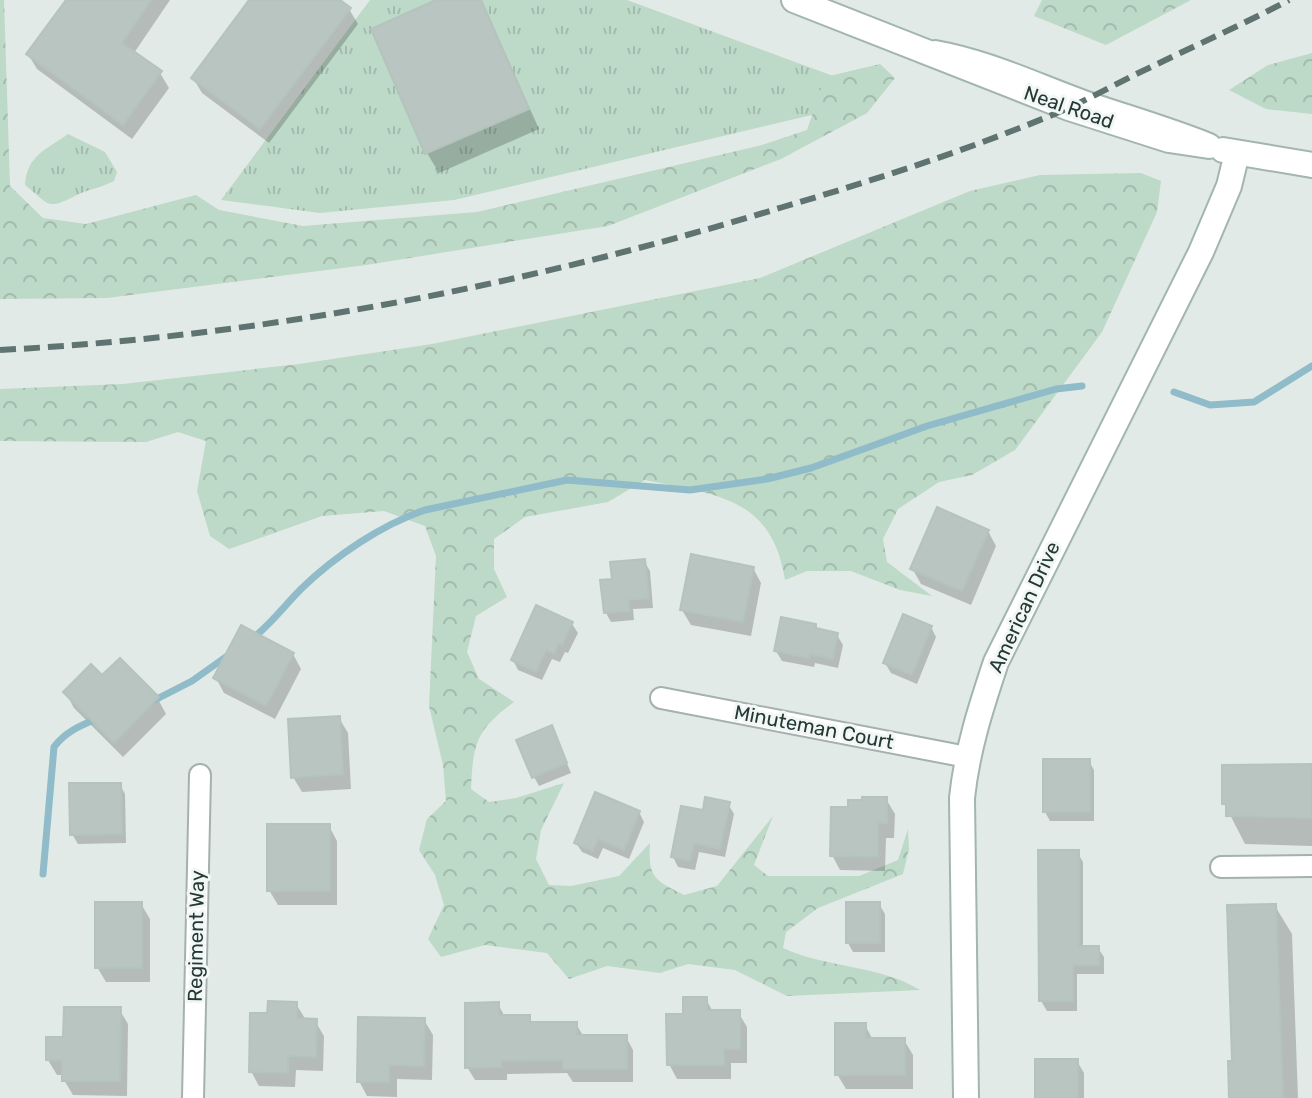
<svg xmlns="http://www.w3.org/2000/svg" width="1312" height="1098" font-family="Rubik,sans-serif">
<defs>
<pattern id="grass-tufts" width="24" height="20" patternUnits="userSpaceOnUse" patternTransform="scale(2)"><rect width="24" height="20" fill="#bdd9c7"/><path d="M3 7l-1-3M5 7V3M7 7l1-3M15 17l-1-3M17 17v-4M19 17l1-3" fill="none" stroke="#a2bbac"/></pattern>
<pattern id="forest-crowns" width="20" height="18" patternUnits="userSpaceOnUse" patternTransform="scale(2)"><rect width="20" height="18" fill="#bdd9c7"/><path d="M2 6a3 3 0 1 1 6 0M12 15a3 3 0 1 1 6 0" fill="none" stroke="#a2bbac"/></pattern>
</defs>
<rect width="100%" height="100%" fill="#e2eae7"/>
<!-- grass -->
<g fill="url(#grass-tufts)">
<path d="M370,0H627L844,80L841,108L454,200L320,213L221,200Z"/>
<path d="M68,134L105,152L117,172L114,181C103,187 90,189 79,194C47,210 52,207 25,185C27,155 46,150 68,134Z"/>
</g>
<!-- forest -->
<g fill="url(#forest-crowns)">
<path d="M0,0H4L10,186L43,218L86,224L196,195L219,210L303,226L477,212L762,145L807,130L825,77L880,64L895,78L867,113L781,159L608,226L366,265L107,298L0,299Z"/>
<path d="M1042,0H1191L1106,45L1034,16Z"/>
<path d="M1312,53V114L1266,109L1229,90L1268,65Z"/>
<path d="M1141,173L1161,181L1157,212L1102,332L1015,450L972,475L939,482L898,509L883,539L887,562L932,596L900,590L851,571H807L785,580C772,496 715,495 645,480L608,502L525,517L494,539V569L507,597L476,616L467,652L479,679L514,702C476,730 473,743 471,789L489,802L516,798L564,783L541,830L536,859L549,885L571,886L619,876L650,843C648,878 654,880 684,895L717,886L773,816L754,865L768,876H859L898,860L908,829L909,849L903,874L818,908L786,932L783,948C826,968 880,965 920,990L787,996L735,970L688,964L660,973L607,966L569,979L547,953L485,945L441,957L428,939L444,905L435,875L419,850L427,819L446,801L443,765L429,706L436,556L425,526L384,511L322,516L229,549L210,536L197,491L206,441L178,432L146,442L0,441V389L123,384L299,364L432,344L760,278L970,191L1040,175Z"/>
</g>
<!-- shadow -->
<g fill="#0003">
<path d="M68,0H170L134,53L160,73L169,88L132,139L37,69L28,54Z"/>
<path d="M251,0H337L349,9L358,24L269,143L202,93L193,78Z"/>
<path d="M441,0H481L539,129L439,173L427,153Z"/>
<path d="M988,531L996,546L971,605L921,584L912,568Z"/>
<path d="M644,561L650,571L653,608L633,609L634,620L611,622L606,613Z"/>
<path d="M753,568L761,583L751,636L691,625L682,610Z"/>
<path d="M572,624L578,633L568,653L565,652L560,662L552,659L542,680L518,670L513,660Z"/>
<path d="M815,626L817,629L837,635L843,645L838,668L815,663L814,667L782,661L776,651Z"/>
<path d="M931,627L936,637L917,684L891,673L885,663Z"/>
<path d="M293,654L301,669L275,719L224,693L216,678Z"/>
<path d="M120,661L158,699L166,714L123,757L74,708L66,693L102,678Z"/>
<path d="M339,718L348,733L351,789L302,792L293,777Z"/>
<path d="M556,737L571,773L539,786L534,777Z"/>
<path d="M1089,761L1094,770V821H1050L1045,812Z"/>
<path d="M1312,766V846L1245,844L1224,803Z"/>
<path d="M120,785L125,794L126,843L78,844L72,834Z"/>
<path d="M886,799L895,814L894,838H886L885,871L840,870L832,855L850,809Z"/>
<path d="M728,804L734,814L725,857L699,852L695,870L678,867L673,857L704,812Z"/>
<path d="M639,812L644,822L629,859L603,848L598,859L582,852L576,843Z"/>
<path d="M329,826L337,841V905H278L269,890Z"/>
<path d="M1077,852L1083,862V948H1098L1104,957V974H1077V1011H1047L1041,1001Z"/>
<path d="M141,904L150,919V982H106L97,967Z"/>
<path d="M879,904L885,914V952H853L848,943Z"/>
<path d="M1275,906L1292,934L1298,1098H1231L1234,1063Z"/>
<path d="M706,999L713,1012H738L747,1027V1063H731V1079H677L669,1064L685,1016Z"/>
<path d="M296,1004L306,1020L315,1021L324,1036L323,1071L296,1070L295,1087L259,1086L251,1071L269,1015Z"/>
<path d="M498,1004L505,1017H529L533,1024H576L584,1037H626L633,1050V1082H573L567,1073L507,1074V1080H475L467,1067Z"/>
<path d="M119,1009L128,1024L127,1096L73,1095L64,1080V1075H57L48,1060L65,1039Z"/>
<path d="M424,1020L433,1035L432,1080L397,1079V1097L367,1096L359,1081Z"/>
<path d="M865,1025L873,1040H904L913,1055V1089H846L837,1074Z"/>
<path d="M1077,1061L1084,1073V1098H1037Z"/>
</g>
<g fill="none" stroke-linecap="round" stroke-linejoin="round">
<!-- stream -->
<g stroke="#90bbc9" stroke-width="7">
<path d="M1174,392L1210,405L1254,402L1312,366"/>
<path d="M253,638C271,624 285,605 301,589C335,556 381,525 425,510L567,480L690,490L767,479L811,468L927,426L1056,389L1082,386"/>
<path d="M149,703L192,681L230,654"/>
<path d="M43,874L54,747C65,732 81,725 99,718"/>
</g>
</g>
<!-- building -->
<g fill="#b8c5c0" stroke="#b5c3be" stroke-width="2">
<path d="M66,0H151L122,43L162,71L123,125L26,54Z"/>
<path d="M249,0H340L351,8L260,129L191,78Z"/>
<path d="M436,0H481L529,109L425,154L371,29Z"/>
<path d="M937,507L989,530L962,591L910,569Z"/>
<path d="M691,554L754,567L743,622L680,610Z"/>
<path d="M645,559L649,598L628,600L630,611L604,613L600,580L612,579L610,562Z"/>
<path d="M536,605L573,622L562,645L559,643L554,654L546,650L536,672L511,660Z"/>
<path d="M903,614L932,626L912,675L883,663Z"/>
<path d="M781,617L816,624V628L838,633L833,659L810,654L809,658L774,651Z"/>
<path d="M241,625L294,653L266,706L213,678Z"/>
<path d="M120,658L159,697L114,743L63,692L91,664L102,675Z"/>
<path d="M340,716L343,774L291,778L288,719Z"/>
<path d="M552,725L567,763L532,778L516,740Z"/>
<rect x="1043" y="759" width="47" height="53"/>
<path d="M1312,764V818L1226,816V804H1222V765Z"/>
<path d="M69,783H121L122,834L70,835Z"/>
<path d="M595,792L640,811L624,850L598,839L593,851L574,843Z"/>
<path d="M705,797L730,802L720,849L694,843L690,861L671,857L681,806L703,810Z"/>
<path d="M862,797H887V823H878V857L830,856L831,807H848V800H862Z"/>
<rect x="267" y="824" width="63" height="67"/>
<path d="M1038,850H1079V946H1099V965H1073V1001H1039Z"/>
<rect x="95" y="902" width="47" height="66"/>
<rect x="846" y="902" width="34" height="41"/>
<path d="M1276,904L1283,1098H1229L1228,1061H1232L1227,905Z"/>
<path d="M683,997H707V1010H740V1049H724V1065H667L666,1014H683Z"/>
<path d="M268,1001L297,1002V1018L317,1019L316,1057L288,1056V1073L249,1072L250,1013H267Z"/>
<path d="M499,1002V1015H530V1022H577V1035H627V1069H563V1060L501,1061V1067L465,1068V1003Z"/>
<path d="M64,1007H121L120,1081H62V1060H46V1037H63Z"/>
<path d="M358,1017L425,1018L424,1066L389,1065V1082H357Z"/>
<path d="M835,1023H866V1038H905V1075H835Z"/>
<rect x="1035" y="1059" width="43" height="39"/>
</g>
<g fill="none" stroke-linecap="round" stroke-linejoin="round">
<!-- street casing -->
<g stroke="#a5b1ae" stroke-width="24">
<g id="street">
<path d="M661,698L967,757"/>
<path d="M1221,867L1312,866"/>
<path d="M193,1098L200,775"/>
</g>
</g>
<!-- secondary casing -->
<g stroke="#a2b5af" stroke-width="28">
<g id="secondary">
<path d="M794,0L1069,108L1169,140L1209,146C1167,129 1124,117 1081,102C1032,84 986,62 935,53"/>
<path d="M1223,150L1312,165"/>
<path d="M966,1098L962,798C967,750 981,707 996,662L1201,252L1229,186L1237,153"/>
</g>
</g>
<!-- street -->
<use href="#street" stroke="#fff" stroke-width="20"/>
<!-- secondary -->
<use href="#secondary" stroke="#fff" stroke-width="24"/>
<!-- rail -->
<path stroke="#5f7470" stroke-width="6" stroke-dasharray="16 8" stroke-linecap="butt" d="M0,350C267,336 528,285 783,207C878,179 974,148 1064,110C1093,97 1121,81 1149,68C1196,45 1244,24 1289,0"/>
</g>
<g text-anchor="middle" dominant-baseline="central" stroke-width="6" stroke-linejoin="round" paint-order="stroke">
<!-- street labels -->
<g font-size="20" fill="#243935" stroke="#f2f7f5">
<text transform="translate(1069 107) rotate(19)">Neal Road</text>
<text transform="translate(1024 607) rotate(-65)">American Drive</text>
<text transform="translate(814 727) rotate(11)">Minuteman Court</text>
<text transform="translate(196 936) rotate(-89)">Regiment Way</text>
</g>
</g>
</svg>
